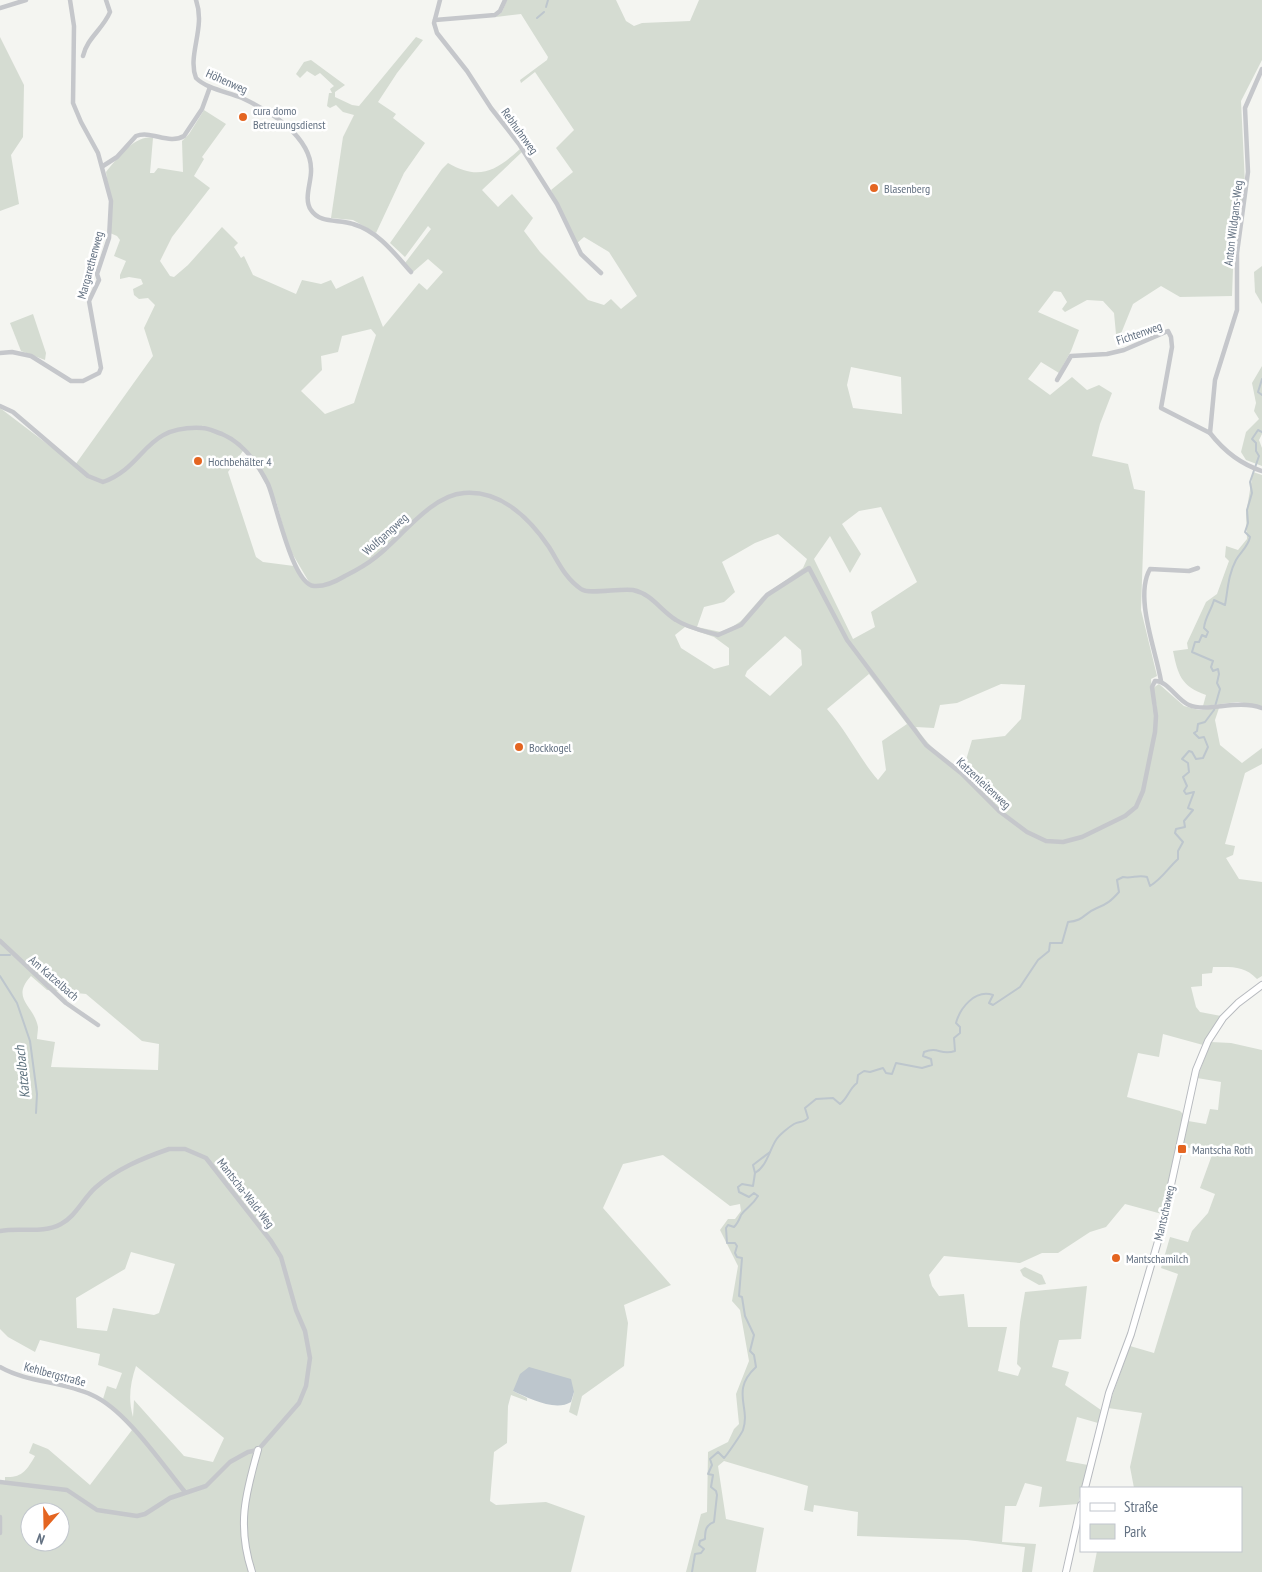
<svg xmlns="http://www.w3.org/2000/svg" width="1262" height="1572" font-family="'PT Sans Narrow',sans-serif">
<rect width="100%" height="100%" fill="#f4f5f1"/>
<!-- green -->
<g fill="#d5dcd2" fill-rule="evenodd">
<path d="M507,0H616L626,21L634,26L642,23L690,21L699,0H1262V60L1241,101L1245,184L1234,242L1232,296L1180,297L1161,286L1133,304L1120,336L1116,334L1114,313L1103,301L1087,300L1065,312L1062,309L1067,302L1061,292L1054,291L1038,312L1079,330L1071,351L1059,373L1041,362L1028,379L1050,395L1072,377L1087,390L1099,385L1112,393L1100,424L1092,456L1128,464L1134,489L1145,491L1141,610L1157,676L1151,679L1153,710L1157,708L1153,688L1159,684L1184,706L1199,710L1219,708L1215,720L1220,745L1242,763L1262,748V764L1245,773L1225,844L1235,846L1233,855L1226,858L1239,879L1262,882V976L1257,979C1244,965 1230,967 1213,967L1212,973L1202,974V986L1191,987L1196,1007L1200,1012L1221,1016L1203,1045L1163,1034L1159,1057L1138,1053L1127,1097L1180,1111L1183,1114L1162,1214L1125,1204L1106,1227L1090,1232L1058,1253H1042L1020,1263L944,1256L929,1275L932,1286L939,1296L964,1294L968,1327H1007L998,1371L1018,1376L1021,1368L1017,1364L1020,1322L1025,1292L1087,1286L1081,1339L1059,1340L1052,1367L1069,1372L1065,1385L1101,1410L1098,1423L1077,1417L1066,1461L1088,1465L1078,1504L1039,1507L1042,1487L1025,1483L1016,1506H1005L1002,1542L1036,1544L1032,1572H1022L1025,1547L967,1540L857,1536L858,1512L814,1505L813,1512L804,1510L808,1486L724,1461L718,1466L726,1519L764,1528L756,1572H686L701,1514L707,1512L708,1452L728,1442L734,1429L739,1424L736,1394L749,1361L740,1310L732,1301L738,1266L720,1230L728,1219H735L741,1211L740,1204L730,1206L663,1155L623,1164L603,1208L671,1285L624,1305L628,1323L624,1366L582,1396L577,1416L569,1412L574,1392L513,1391L527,1398V1401L511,1395L508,1406L507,1443L494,1452L490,1501L496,1505L546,1502L585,1516L571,1572H0V1481H5V1477C22,1478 27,1470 35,1456L29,1453L33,1443L48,1449L90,1485L132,1430L103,1399L107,1386L116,1389L122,1373L98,1365L100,1354L40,1340L35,1352L8,1337L0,1329V408L75,465L153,356L144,328L155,305L148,298L139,299L134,295L133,289L143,284L141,279L129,277L120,279V275L126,261L114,256L120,240L117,236L110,233L112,216L106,172C117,159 135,134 153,138L150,173H154L158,168L183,172L182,141L189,134L204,110L226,124L202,157L204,159L194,176L210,188L172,237L160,261L170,276L174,277L188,265L222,227L238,243L234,247L241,258L244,256L253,275L296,294L302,280L321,284L331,280L336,289L363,276L383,327L419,283L427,290L443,272L428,259L413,272L405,263L431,229L428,226L405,257L390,243L442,169L448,163C479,181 496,171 520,149L522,152L482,190L498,207L512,194L533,218L524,231L540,252L588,300L604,305L611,299L621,309L637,296L609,252L584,237L576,244L551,190L573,172L556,148L574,130L535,72L521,83L520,80L547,60L548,57L521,14L496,17L502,12ZM371,329L376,335L354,403L325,414L301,391L322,370L321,356L338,352L342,336ZM851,367L901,377L902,414L853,408L847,385ZM245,448L276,501L289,548L309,582H304L294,566L263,562L256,557L228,472ZM881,507L917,582L871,612L875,627L853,639L814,559L830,536L850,573L861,554L842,524L859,511ZM778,534L807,559L803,568L762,597L741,621L732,627L721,632L697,627L704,607L724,602L735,592L722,562L755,543ZM685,627L714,637L729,648V665L714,669L681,648L675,635ZM785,636L801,650L802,665L770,696L745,676L747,671ZM869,674L907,724L882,741L886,770L878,780C859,758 847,731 827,709ZM1001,684L1025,685L1021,719L1005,736L972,740L963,770C943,759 928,746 916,727L934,728L940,705L957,703ZM31,976L47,990L86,994L142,1041L159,1044L158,1070L51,1067L55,1042L37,1039C37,1036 38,1031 38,1027C34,1005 10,999 31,976ZM131,1252L175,1264L159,1313L154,1315L113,1308L107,1331L77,1328L76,1298L125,1269ZM136,1366L224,1438L213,1462L184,1456L134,1400L133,1417C128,1399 130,1384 136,1366ZM30,1512H60V1542H30Z"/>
<path d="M0,37L24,85L23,137L11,155L19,204L0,211Z"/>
<path d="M416,37L423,40L397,73L378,102L396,114L393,118L425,143L404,173L376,233L353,220L331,218L343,137L354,115L343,112L336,105L330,108L327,106L329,93H332L330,89L334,86L320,73L315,76L307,71L300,78L296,74L304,62L311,60L345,85L335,92V97L352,105L359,106Z"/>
<path d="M1262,266V304L1255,292L1254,272Z"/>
<path d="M33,314L46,353L45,360L21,351L10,323Z"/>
<path d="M1262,366V434L1259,440L1262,448V466L1246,460L1241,452L1246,432L1259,419L1254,411L1256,403L1252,383Z"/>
<path d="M1253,472L1262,475V706L1238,702L1203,706L1206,695C1181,686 1178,675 1173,651L1188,649L1187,643L1206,602L1217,594L1229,561L1225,557L1226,546L1238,550L1247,539L1246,514Z"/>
<path d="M1211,1042L1231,1043L1262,1050V1572H1093L1097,1551H1241V1488H1134L1130,1467L1142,1413L1108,1408L1130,1346L1154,1353L1178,1274L1161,1268L1170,1237L1188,1242L1192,1231L1208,1213L1215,1194L1200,1188L1212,1155L1183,1146L1188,1121L1206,1124L1210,1109L1218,1110L1221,1082L1197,1078Z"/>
<path d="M1025,1267L1042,1275L1046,1284L1039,1285L1023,1276L1020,1270Z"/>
</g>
<!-- water -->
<path fill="#bdc6cd" d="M529,1367L571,1379L574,1392L571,1402C555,1412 529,1398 513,1391L520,1374Z"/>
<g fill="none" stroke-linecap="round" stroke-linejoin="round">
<!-- stream -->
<g stroke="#bdc6cd" stroke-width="2">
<path d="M546,7L548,0"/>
<path d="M537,18L544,12"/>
<path d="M1262,379L1258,392L1262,395"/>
<path d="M0,955H10"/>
<path d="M0,976L17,1003L30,1041L37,1094L36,1113"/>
<path d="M755,1173L753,1165L770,1152"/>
<path d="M692,1572L695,1554L701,1553L704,1549L699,1545L700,1541L705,1539C705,1530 706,1525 714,1522L717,1495L716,1491L711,1487L713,1475L708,1474L712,1465L710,1459L718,1452L724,1458C727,1455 742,1433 743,1430C751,1407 730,1391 756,1367L754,1355L750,1351L754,1335L745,1316L742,1297L739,1296L742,1258L737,1257L735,1253L737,1246L735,1243H727L726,1228L728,1225L734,1227C738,1223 739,1220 741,1215C747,1207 752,1206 758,1196L754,1193L749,1197L739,1192L738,1187L742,1184L753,1186L755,1173C767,1166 769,1151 776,1140C779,1135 789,1127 794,1124C799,1121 804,1123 808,1118L805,1108L816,1099L833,1098L840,1104C848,1098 849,1089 857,1083L858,1075L864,1071L870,1072L883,1068L886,1073L892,1074L896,1063L922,1068L932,1065L931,1059L923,1056L924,1052C939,1046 940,1056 955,1051L954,1038L960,1033V1027L956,1023C960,1008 975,989 993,995L989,1003L993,1005L1020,987L1038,960L1049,951L1050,943H1062L1068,922C1084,921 1084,913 1097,908C1107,904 1111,901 1119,892L1117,880L1123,877C1132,879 1138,874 1147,877L1150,886C1162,879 1168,868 1178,859V851L1183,842L1175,833L1176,829L1185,827L1184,821L1193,810L1188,808L1194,792L1186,794L1184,791L1187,786L1183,777L1189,772L1188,763L1182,759L1189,751L1192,752L1196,759L1203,758L1208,747L1204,737L1199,738L1194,733L1197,731L1198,724L1205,722L1214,710L1220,689L1217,683L1219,674L1218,669L1213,671L1211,667L1213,661L1192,652L1195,642H1199L1202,635L1206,637L1208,632L1204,628C1205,617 1211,611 1214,600L1225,605C1228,589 1228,575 1236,560C1241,551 1248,547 1250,537L1245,532L1248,523L1247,510L1252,493L1250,482L1259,456L1256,451V443L1252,439L1258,430L1262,432"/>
</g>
<!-- secondary casing -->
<g stroke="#b7babf" stroke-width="8">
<g id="secondary">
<path d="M1085,1488L1109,1393L1131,1334L1161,1231L1196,1070L1208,1041L1223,1018L1238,1003L1262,985"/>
<path d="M252,1572C237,1526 245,1495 258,1450"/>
<path d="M1066,1572L1081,1505"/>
</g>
</g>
<!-- street -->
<g stroke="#c5c7cb" stroke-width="4.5">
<path d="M196,0C206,28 187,55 196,78C207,89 228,92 242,98C257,105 274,115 287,126C299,137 311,153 311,169C312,181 303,199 311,210C320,224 339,219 353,224C378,231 395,254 411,272"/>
<path d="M440,0L434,23L437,33L467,71L491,108L519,144L557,204L581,254L601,273"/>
<path d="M0,8L26,0"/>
<path d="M435,20L495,15L500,11L505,0"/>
<path d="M83,56C87,38 103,29 110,12L106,0"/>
<path d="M1262,69L1245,108L1248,172L1237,253V310L1215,380L1210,433C1224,451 1240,464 1262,471"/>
<path d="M103,166L117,157L136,136C151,130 169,145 184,136L202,109L210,87"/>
<path d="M0,353L12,352L31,356L71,381H83L99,373L101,368L89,301L99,280L97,274L109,238L111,201L98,153L81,122L73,103L74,26L70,0"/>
<path d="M1057,380L1071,356L1107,354L1124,350L1168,331L1171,337L1172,347L1161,408L1210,433"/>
<path d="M0,406L13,412L88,476L103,482C147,466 143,425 202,428C209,428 215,432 222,434C243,443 258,464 268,484C276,502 292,584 314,586C325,587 335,582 345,576C355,571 366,565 376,557C400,539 431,495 464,493C501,490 530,519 549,547C559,563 565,578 581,589C589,595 619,588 633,590C652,594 660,610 676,620C688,628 704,631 718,635L741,625L767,595L809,568L847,640L926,745L961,773L999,811L1027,832L1046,841L1063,842L1082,837L1125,816L1136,807L1143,791L1155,732L1156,716L1152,687L1155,681C1167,680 1177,700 1189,705C1207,713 1236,699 1262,708"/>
<path d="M1161,681C1156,650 1134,597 1150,569L1189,571L1198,568"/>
<path d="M0,941L66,1003L98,1025"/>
<path d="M0,1231C19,1227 43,1234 61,1224C75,1217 83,1199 95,1188C116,1169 143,1158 169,1149H185L206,1158L271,1241L281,1257L296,1310L305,1331L310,1358L306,1386L299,1403L258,1450L248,1452L230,1462L206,1486L170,1498L145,1514L137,1516L97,1510L67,1490L0,1482"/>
<path d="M0,1367C28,1383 62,1381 92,1395C126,1410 161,1463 185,1492"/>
<path d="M0,1517V1533"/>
</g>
<!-- secondary -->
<use href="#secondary" stroke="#fff" stroke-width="6"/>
</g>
<!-- markers -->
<g fill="#e46521" stroke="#fff" stroke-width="2">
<circle cx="243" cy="117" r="5"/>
<circle cx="874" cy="188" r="5"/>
<circle cx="198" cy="461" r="5"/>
<circle cx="519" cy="747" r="5"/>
<rect x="1177" y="1144" width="10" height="10" rx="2.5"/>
<circle cx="1116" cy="1258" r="5"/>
</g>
<g text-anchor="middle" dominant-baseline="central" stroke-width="5" stroke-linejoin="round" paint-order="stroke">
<!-- street labels -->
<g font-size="12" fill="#637182" stroke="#fff">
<text transform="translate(227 81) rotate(24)">Höhenweg</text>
<text transform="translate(520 131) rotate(54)">Rebhuhnweg</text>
<text transform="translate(1233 223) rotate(-83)">Anton Wildgans-Weg</text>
<text transform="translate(90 265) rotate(-75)">Margarethenweg</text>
<text transform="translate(1139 333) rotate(-19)">Fichtenweg</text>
<text transform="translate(385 534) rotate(-42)">Wolfgangweg</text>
<text transform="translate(984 783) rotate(43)">Katzenleitenweg</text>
<text transform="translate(54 978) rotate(41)">Am Katzelbach</text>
<text transform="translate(246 1193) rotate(52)">Mantscha-Wald-Weg</text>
<text transform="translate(1164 1213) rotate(-77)">Mantschaweg</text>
<text transform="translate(55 1374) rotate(15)">Kehlbergstraße</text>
</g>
<!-- poi labels -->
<g font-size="12" fill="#637182" stroke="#fff" text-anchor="start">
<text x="253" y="110">cura domo<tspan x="253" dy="14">Betreuungsdienst</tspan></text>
<text x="884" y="188">Blasenberg</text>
<text x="208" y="461">Hochbehälter 4</text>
<text x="529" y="747">Bockkogel</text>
<text x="1192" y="1149">Mantscha Roth</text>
<text x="1126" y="1258">Mantschamilch</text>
</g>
<!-- water labels -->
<g font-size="14" font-style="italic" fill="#5f737f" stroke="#fff">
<text transform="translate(22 1072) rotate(-96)">Katzelbach</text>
</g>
</g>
<!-- legend -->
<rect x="1080" y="1487" width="162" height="65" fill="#ffffff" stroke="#c1c6cd"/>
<rect x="1090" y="1503" width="25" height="8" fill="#ffffff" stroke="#c1c6cd"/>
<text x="1124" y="1512" font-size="15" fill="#637182">Straße</text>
<rect x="1090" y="1524" width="25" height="15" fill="#d5dcd2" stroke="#c1c6cd"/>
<text x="1124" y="1537" font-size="15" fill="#637182">Park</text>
<!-- north arrow -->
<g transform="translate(45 1527) rotate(200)"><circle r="24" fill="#ffffff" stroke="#c1c6cd"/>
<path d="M0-4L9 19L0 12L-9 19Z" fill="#e46521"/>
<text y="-8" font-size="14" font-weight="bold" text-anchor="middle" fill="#637182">N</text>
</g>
</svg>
